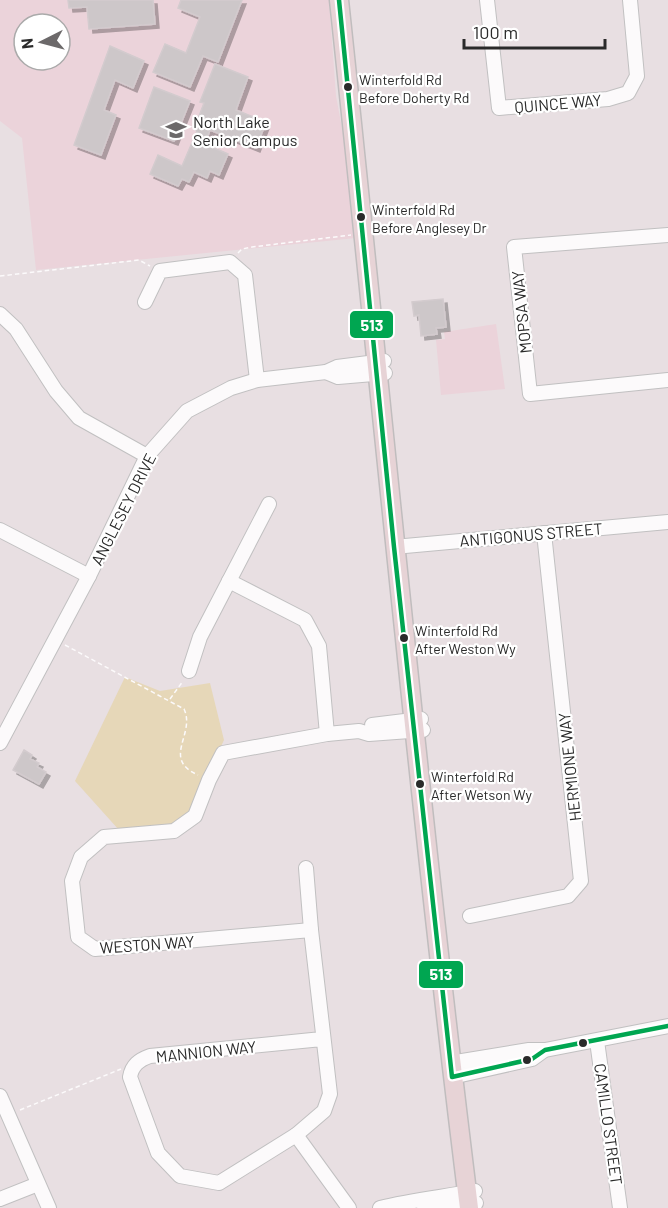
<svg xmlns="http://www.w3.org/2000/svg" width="668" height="1208" font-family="Barlow,sans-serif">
<defs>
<filter id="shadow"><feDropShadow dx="4" dy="4" stdDeviation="0" flood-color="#0004"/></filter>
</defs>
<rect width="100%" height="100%" fill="#e8dfe2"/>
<!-- education -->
<g fill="#ebd3da" fill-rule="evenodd">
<path d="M0,0H329L336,96L350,171L356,238L36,270L22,138L0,121ZM24,24H60V60H24Z"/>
<path d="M496,324L505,389L441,395L436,340L445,339L444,332Z"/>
</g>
<!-- green -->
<path fill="#e6d7b8" d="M125,677L160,691L210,683L224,740L191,811L173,825L119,830L75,781Z"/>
<!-- building -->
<g fill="#cdc7c9" stroke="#d3cbce" stroke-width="1.5" filter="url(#shadow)">
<path d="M68,0H153L155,24L89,29L87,7L69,8Z"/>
<path d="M181,0H242L218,62L203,56L190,87L153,72L165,44L186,53L200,17L178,8Z"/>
<path d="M110,46L144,61L133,88L115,80L104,110L116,115L101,155L74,145Z"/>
<path d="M215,64L248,77L236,110L266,122L256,148L210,130L205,144L228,154L219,175L210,171L207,178L194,172L189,182L182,179L178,186L150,174L158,155L182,166L197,131L194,129L204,103L200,102Z"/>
<path d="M154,87L190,101L174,141L139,128Z"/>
<path d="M443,299L446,327L436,328L437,334L421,336L419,315L414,316L412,302Z"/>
<path d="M24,750L32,755L30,759L39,763L37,767L46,772L39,784L13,770Z"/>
</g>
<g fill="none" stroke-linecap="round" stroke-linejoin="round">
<!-- minor casing -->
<g stroke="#c1c0c1" stroke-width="16">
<g id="minor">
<path d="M487,0L499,108L608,99L628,93L637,76L630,0"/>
<path d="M668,235L514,247L530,394L668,380"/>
<path d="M145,302L160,271L230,262L245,275L257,380"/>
<path d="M0,314L16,329L56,391L79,418L147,456"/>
<path d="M326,372L338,377L385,373"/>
<path d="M0,530L89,576"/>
<path d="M394,547L668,522"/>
<path d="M229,581L305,620L319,646L327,734"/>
<path d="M189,671L200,637L269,504"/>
<path d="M372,725L421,719"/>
<path d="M0,743L89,576L147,456L187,411L231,388L257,380L326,372L337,367L384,361"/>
<path d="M306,868L311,930L330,1094L324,1111L296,1135L219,1183L180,1176L158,1153L130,1077C132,1065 139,1060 150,1056L322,1039"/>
<path d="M470,916L568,896L581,881L544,533"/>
<path d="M311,930L95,949L78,937L72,881L81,857L104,837L174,831L195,816L209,780L223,753L327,734L359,731L369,734L423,730"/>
<path d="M597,1041L620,1208"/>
<path d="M450,1063L529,1050H545L668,1026"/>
<path d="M452,1077L532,1059L543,1051"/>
<path d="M0,1096L49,1208"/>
<path d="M296,1135L349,1208"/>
<path d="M0,1199L38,1184"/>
<path d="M424,1206L476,1203"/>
<path d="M380,1208C411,1200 443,1197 475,1191"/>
</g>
</g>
<!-- major casing -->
<g stroke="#c0bdbe" stroke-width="21">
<path id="major" d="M339,0C382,403 419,806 469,1208"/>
</g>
<!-- path -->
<g stroke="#fcfafb" stroke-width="1.5" stroke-dasharray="4.5 3" stroke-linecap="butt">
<path d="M238,253L242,249L252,247L351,235"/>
<path d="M0,276L139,260L150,266"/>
<path d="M65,645L184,709C196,734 161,759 198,775"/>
<path d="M170,699L183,681"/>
<path d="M20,1110L121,1069"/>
</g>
<!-- minor -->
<use href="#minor" stroke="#fcfafb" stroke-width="14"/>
<!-- major -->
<use href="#major" stroke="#e7d3d6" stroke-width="18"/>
<!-- bus-1 casing -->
<g stroke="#fff" stroke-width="9">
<path id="bus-1" d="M339,0L394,547L452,1077L532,1059L545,1050L668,1026"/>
</g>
<!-- bus-1 -->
<use href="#bus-1" stroke="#00a651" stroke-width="4.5"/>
</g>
<!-- icons -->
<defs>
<g id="school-bare" transform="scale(1.62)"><path d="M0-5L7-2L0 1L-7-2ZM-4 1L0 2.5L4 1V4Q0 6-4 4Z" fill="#6c696a" stroke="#fff" stroke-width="2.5" paint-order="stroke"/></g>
</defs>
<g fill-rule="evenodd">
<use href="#school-bare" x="176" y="130"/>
</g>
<!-- markers -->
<g fill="#2a2a2a" stroke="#fff" stroke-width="2">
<circle cx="348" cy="87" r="5"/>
<circle cx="361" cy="217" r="5"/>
<circle cx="404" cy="638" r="5"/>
<circle cx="420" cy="784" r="5"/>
<circle cx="583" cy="1043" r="5"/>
<circle cx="527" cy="1060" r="5"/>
</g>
<g text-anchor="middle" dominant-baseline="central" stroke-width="4.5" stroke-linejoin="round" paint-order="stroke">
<!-- bus labels -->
<g font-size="14" fill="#2a2a2a" stroke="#fff" text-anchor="start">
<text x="359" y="79">Winterfold Rd<tspan x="359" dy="18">Before Doherty Rd</tspan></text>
<text x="372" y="209">Winterfold Rd<tspan x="372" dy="18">Before Anglesey Dr</tspan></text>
<text x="415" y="630">Winterfold Rd<tspan x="415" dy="18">After Weston Wy</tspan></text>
<text x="431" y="776">Winterfold Rd<tspan x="431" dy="18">After Wetson Wy</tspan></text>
</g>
<!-- street labels -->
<g font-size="16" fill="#2a2a2a" stroke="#fff">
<text transform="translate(558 103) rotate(-5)">QUINCE WAY</text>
<text transform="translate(521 312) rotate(-96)">MOPSA WAY</text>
<text transform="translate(123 509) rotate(-63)">ANGLESEY DRIVE</text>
<text transform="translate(531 534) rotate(-5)">ANTIGONUS STREET</text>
<text transform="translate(569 767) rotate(-96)">HERMIONE WAY</text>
<text transform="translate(147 944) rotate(-4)">WESTON WAY</text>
<text transform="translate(206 1051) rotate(-6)">MANNION WAY</text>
<text transform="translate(609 1124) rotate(82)">CAMILLO STREET</text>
</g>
<!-- poi labels -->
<g font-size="16" fill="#2a2a2a" stroke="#fff" text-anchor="start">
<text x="193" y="121">North Lake<tspan x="193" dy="18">Senior Campus</tspan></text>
</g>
</g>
<g stroke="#fff" stroke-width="2">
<rect x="349" y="310" width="45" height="29" rx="6" fill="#00a651"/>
<rect x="418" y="960" width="46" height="29" rx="6" fill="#00a651"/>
</g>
<g font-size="16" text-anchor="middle" font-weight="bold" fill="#fff">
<text x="372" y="331">513</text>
<text x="441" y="980">513</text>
</g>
<!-- north arrow -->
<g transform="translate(42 42) rotate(264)"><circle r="28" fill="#ffffff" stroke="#aaaaaa" stroke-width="1.5"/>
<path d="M0-4.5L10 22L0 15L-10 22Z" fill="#6c696a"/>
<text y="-9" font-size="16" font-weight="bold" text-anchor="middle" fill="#2a2a2a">N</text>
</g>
<!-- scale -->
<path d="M464 39v9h141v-9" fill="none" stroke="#2a2a2a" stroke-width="3"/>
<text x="473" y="39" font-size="18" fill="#2a2a2a" stroke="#ffffff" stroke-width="4.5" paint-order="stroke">100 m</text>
</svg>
